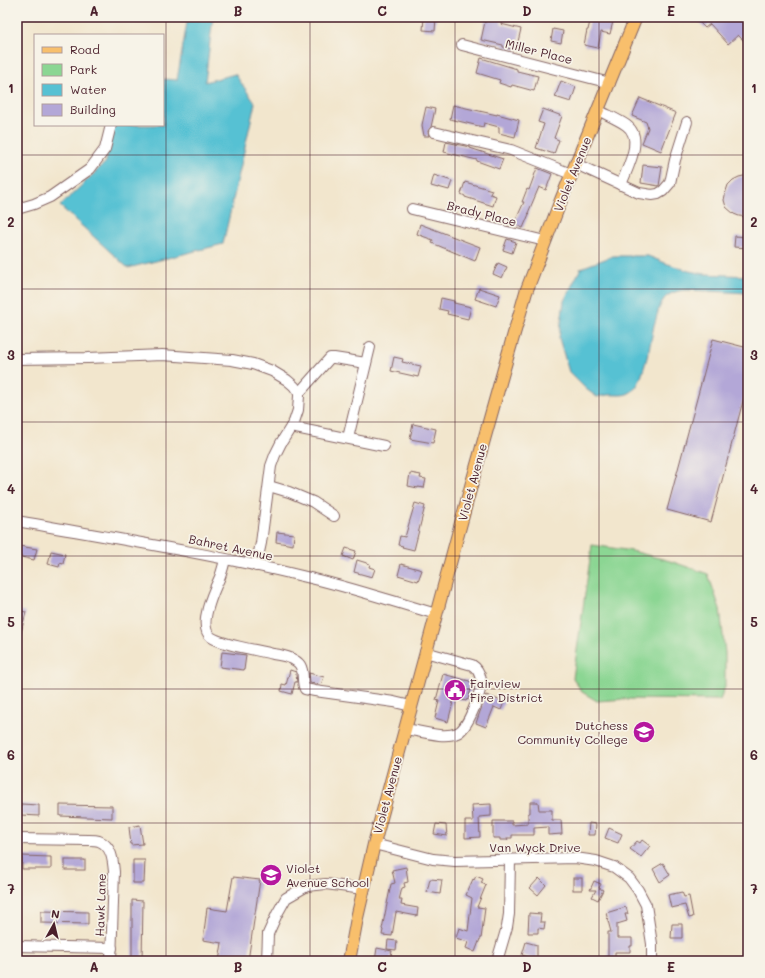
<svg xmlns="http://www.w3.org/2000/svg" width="765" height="978" font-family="Mali,sans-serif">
<rect width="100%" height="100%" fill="#f7f3e8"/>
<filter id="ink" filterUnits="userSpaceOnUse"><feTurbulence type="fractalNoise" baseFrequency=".025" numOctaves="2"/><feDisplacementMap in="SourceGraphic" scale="8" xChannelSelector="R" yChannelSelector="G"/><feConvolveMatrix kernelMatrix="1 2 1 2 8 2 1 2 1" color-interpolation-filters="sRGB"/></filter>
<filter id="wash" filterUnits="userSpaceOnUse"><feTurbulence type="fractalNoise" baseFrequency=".012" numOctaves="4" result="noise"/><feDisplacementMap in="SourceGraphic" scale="16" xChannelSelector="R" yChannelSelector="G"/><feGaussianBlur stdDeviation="0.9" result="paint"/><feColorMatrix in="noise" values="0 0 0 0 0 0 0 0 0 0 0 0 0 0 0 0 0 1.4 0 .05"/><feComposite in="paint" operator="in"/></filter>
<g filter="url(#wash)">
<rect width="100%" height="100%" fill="#f2e6cd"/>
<!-- green -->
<path fill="#8bd693" stroke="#6a7a5f" d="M592,545L632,551L670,561L708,574L720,609L725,653V687L720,700L626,699L597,701L582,692L573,678Z"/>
<!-- water -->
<g fill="#57c1d3" stroke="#50707f">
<path d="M188,17H213L205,82L235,74L255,103L223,244L128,268L60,206L106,162L112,125H163V79L177,80Z"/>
<path d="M613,256H648L665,263L689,271L705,274L748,276V293L689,290C680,290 670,292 664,299C658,307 657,317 654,325C651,341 648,356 643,371C641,378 638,387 631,392C624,397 614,394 607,395C603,396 601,396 597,397L586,389L569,372L559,338L564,301L581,268Z"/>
</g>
<g id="blocks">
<!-- building -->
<g fill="#b3a7d7">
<path d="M424,17H435L436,18L435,31L423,30Z"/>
<path d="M486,17L502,20L501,24L521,29L516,50L503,47V45L481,40Z"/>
<path d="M591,17H614L610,34L601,32L598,48L584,45L587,30H588Z"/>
<path d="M702,17H748V45L738,35L728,44L710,24L705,28L698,21Z"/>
<path d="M553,29L563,31L561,43L551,41Z"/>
<path d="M481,58L517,69V71L538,76L534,91L512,85L511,87L499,83L500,80L477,73Z"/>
<path d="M561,81L576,87L571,102L555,97Z"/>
<path d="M640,98L676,113L661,151L642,143L648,128L646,122L632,116Z"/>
<path d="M453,105L497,115V114L519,120L515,137L499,133V127L484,123L483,127L450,119Z"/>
<path d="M426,107L435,109L431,127L428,131L429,136H424L422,125Z"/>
<path d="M543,109L562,116L554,138L559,140L554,154L536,148L544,124L538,122Z"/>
<path d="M446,142L470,147V148L503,159L499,169L477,161V160L444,152Z"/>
<path d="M643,165L662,167L659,186L641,183Z"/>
<path d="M537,168L552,174L546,190L539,187L528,213L529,214L523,228L514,224L524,202H522L527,189L529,190Z"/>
<path d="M434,175L452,181L449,190L438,187V188L431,186Z"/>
<path d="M748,175V217L739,216L734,214L726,207L724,200L726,191L728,185L733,180L739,177Z"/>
<path d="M465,182L492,190L490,194L496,196L493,206L465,197V196L461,194Z"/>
<path d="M420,224L480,247L475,261L432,243L433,240L417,234Z"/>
<path d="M735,236L748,237V248L734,247Z"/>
<path d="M507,239L516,242L512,253L503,250Z"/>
<path d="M498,263L507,267L502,278L493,274Z"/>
<path d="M479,288L500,295L496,306L475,299Z"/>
<path d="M441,298L454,301V303L471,307L468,319L447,314L448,311L439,309Z"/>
<path d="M713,339L748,348V382L711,522L667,510Z"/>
<path d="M394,357L403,359L402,362L421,366L418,377L391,371Z"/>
<path d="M413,424L436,429L433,443L410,439Z"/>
<path d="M410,473L421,475L420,478L426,479L424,488L418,487V488L408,486Z"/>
<path d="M415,503L425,506L414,550L402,547L403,546L398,545L400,536L405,537Z"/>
<path d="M277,532L294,534L293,545L276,542Z"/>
<path d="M19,546L37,549L34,560L17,556Z"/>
<path d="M346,548L356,551L353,560L343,556Z"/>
<path d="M51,551L65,554L63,564L60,563L59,567L48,564Z"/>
<path d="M357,560L370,564L369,567L375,569L372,577L354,572Z"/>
<path d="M401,564L422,570L418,581L398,575Z"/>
<path d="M17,610L26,612L20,637H17Z"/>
<path d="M222,652L246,655L244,670L220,667Z"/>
<path d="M290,670L296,672V675L297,682H295L292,694L281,691L282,684L286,685Z"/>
<path d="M309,673L324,677L321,685L310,683Z"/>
<path d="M443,674L473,682L468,700L467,699L466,701L454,698L448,722L435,718L439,701L436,700Z"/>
<path d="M486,695L504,702L501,710L494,707L486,727L476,723Z"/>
<path d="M530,802H538L539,810H552V820H561L562,834L548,835V827L534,828V835H512V838H507L508,840H500V838H493V821H512V825L528,824V813H530Z"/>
<path d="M21,804L39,805V816L21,815Z"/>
<path d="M491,804V816L479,817L480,837L465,838V821H473L472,805Z"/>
<path d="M60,805L112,806V818L60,816Z"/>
<path d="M589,823L596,824L595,835H588Z"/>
<path d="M436,824L446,825L447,836L434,834Z"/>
<path d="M140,825L143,844L131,845L129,827Z"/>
<path d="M609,828L622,834L618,843L605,838Z"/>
<path d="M642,840L650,846L641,857L630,849L637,841L640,843Z"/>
<path d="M22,856L51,857V869H22Z"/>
<rect x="65" y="860" width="20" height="10"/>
<path d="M133,860H145L144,883H133Z"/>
<path d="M663,863L670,875L660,882L653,869Z"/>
<path d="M406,867L408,882L404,883L405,887L402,888L399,900H402L401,905L418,908L417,916L396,912L392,936L382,935L383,930L382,929L391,884L395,883L392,870Z"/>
<path d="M476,876L483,879L481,883L486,885L477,907L485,908L481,939H480L475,952L466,948L468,942L456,938L459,928L468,931L472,898L466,895L473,879L474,880Z"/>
<path d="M233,877L260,880L248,961H219L222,943L203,940L207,908L227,911Z"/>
<path d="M539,878L546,885L538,895L530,888Z"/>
<rect x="573" y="878" width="9" height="12"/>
<path d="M430,879L442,880L440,894L427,892Z"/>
<path d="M594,881L601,884L599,888L603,890L598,900L592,897L596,890H590Z"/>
<path d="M682,892L684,897L689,896L693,917L689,918L685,905L671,908L668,895Z"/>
<path d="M132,900L143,901L142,961H132Z"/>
<path d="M626,907L628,914H625L627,921L617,924V938H632V946H630V952H615V961H608V932H611L606,913Z"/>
<path d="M41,911L88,912V924L41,923Z"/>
<path d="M529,913L541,914L540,922H545L544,929L538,928V933H528Z"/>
<path d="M672,924H682V938H671Z"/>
<path d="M388,940L397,941L396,950L387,949Z"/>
<path d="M526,942L537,945V960L522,955Z"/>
<path d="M377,948L392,951L390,961H375Z"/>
</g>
</g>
</g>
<g filter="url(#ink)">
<use href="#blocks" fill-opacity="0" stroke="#856564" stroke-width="1"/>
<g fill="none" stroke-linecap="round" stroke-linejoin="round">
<!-- minor casing -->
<g stroke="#856564" stroke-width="12">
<g id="minor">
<path d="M462,45L610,83"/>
<path d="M598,110C607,115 617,119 626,125C645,138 627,168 621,185"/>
<path d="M434,132L511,150L571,174"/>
<path d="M576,164L639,193L652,195L658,194L663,191L670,183L675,160L687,122"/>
<path d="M17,209L34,204L50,197L90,169L105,149L111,125"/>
<path d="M412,209L545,241"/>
<path d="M17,359L88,358L162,355L232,360L253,364L272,371L287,380L294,386L299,393V396L298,410L294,422L281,443L275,455L271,466L261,543L256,566"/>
<path d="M299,393L330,358H334L366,363"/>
<path d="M291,427L384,446"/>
<path d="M348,438L370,347"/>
<path d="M269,486L289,492L313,502L334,516"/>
<path d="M17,521C112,538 208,553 302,576C347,586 391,601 436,614"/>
<path d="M225,559C224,565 222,571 220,577C214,590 197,626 211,637C222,645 258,650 273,654C281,655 295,658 300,665C305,673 301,682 305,689L315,691L394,702L411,706"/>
<path d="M405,729C420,731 444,739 457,733C468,729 482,691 481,680C480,674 477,668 472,665L425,652"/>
<path d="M17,839L89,840C92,840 96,840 99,841C112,846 113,861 114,872L111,961"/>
<path d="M374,844L433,859L455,861L575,858L596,861L614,867L629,878L638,890L646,905L652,944V961"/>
<path d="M17,946L112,948"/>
<path d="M267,961L268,934L277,914L286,898L307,886L326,884L363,889"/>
<path d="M497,961L507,927L509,914L510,860"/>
</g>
</g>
<!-- major casing -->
<g stroke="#856564" stroke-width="14">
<path id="major" d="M349,961L357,918L374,844L471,486L507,358L526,292L561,200L636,17"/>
</g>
<!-- minor -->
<use href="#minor" stroke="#fff" stroke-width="10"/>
<!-- major -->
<use href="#major" stroke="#f8bf6c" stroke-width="12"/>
</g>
</g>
<!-- grid -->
<path fill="none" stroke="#4a1f2b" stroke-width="1" stroke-opacity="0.55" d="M166,17V961M310,17V961M455,17V961M599,17V961M17,155H748M17,289H748M17,422H748M17,556H748M17,689H748M17,823H748"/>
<!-- icons -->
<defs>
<g id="civic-disc" transform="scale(1.15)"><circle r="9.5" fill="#b5179e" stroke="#f7f3e8"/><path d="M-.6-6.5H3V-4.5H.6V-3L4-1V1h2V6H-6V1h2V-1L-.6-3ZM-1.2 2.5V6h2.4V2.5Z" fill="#fff"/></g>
<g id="university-disc" transform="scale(1.15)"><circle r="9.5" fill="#b5179e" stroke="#f7f3e8"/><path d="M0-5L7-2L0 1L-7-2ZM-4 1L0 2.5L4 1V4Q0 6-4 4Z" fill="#fff"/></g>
<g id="school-disc" transform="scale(1.15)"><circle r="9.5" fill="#b5179e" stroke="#f7f3e8"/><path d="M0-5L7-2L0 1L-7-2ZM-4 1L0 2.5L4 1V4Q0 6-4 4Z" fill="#fff"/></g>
</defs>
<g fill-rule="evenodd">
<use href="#civic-disc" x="455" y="690"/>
<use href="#university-disc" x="644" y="732"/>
<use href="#school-disc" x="271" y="875"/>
</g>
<g text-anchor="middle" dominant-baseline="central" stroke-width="3.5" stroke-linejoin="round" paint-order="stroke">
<!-- street labels -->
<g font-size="12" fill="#4a1f2b" stroke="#f7f3e8">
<text transform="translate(539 51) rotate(14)">Miller Place</text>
<text transform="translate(572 174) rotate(-68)">Violet Avenue</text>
<text transform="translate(482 213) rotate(14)">Brady Place</text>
<text transform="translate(472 482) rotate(-75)">Violet Avenue</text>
<text transform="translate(231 547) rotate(12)">Bahret Avenue</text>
<text transform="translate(387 795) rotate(-75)">Violet Avenue</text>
<text x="535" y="847">Van Wyck Drive</text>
<text transform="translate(100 905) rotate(-88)">Hawk Lane</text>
</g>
<!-- poi labels -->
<g font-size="12" fill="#4a1f2b" stroke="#f7f3e8" text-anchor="start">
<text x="470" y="683">Fairview<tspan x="470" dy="14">Fire District</tspan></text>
<text x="628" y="725" text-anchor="end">Dutchess<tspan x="628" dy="14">Community College</tspan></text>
<text x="286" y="868">Violet<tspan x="286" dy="14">Avenue School</tspan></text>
</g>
</g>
<!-- margin -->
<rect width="765" height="978" fill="none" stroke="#f7f3e8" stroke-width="44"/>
<!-- legend -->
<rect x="34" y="34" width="130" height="92" fill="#f7f3e8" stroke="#b29e9c"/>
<rect x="42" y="47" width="20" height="6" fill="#f8bf6c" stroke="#b29e9c"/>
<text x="70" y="54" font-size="12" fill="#4a1f2b">Road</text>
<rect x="42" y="64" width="20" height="12" fill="#8bd693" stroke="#b29e9c"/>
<text x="70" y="74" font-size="12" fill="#4a1f2b">Park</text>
<rect x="42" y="84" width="20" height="12" fill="#57c1d3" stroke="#b29e9c"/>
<text x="70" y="94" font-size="12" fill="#4a1f2b">Water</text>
<rect x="42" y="104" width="20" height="12" fill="#b3a7d7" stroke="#b29e9c"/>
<text x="70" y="114" font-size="12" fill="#4a1f2b">Building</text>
<!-- north arrow -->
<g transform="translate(54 924) rotate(8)" stroke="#f7f3e8" stroke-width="3" paint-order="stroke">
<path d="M0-3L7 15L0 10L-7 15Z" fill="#4a1f2b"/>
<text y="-6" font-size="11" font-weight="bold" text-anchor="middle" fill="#4a1f2b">N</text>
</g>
<rect x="22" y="22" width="721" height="934" fill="none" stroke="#4a1f2b" stroke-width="1.5"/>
<g font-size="13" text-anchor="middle" font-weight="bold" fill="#4a1f2b">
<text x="94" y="16">A</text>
<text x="238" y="16">B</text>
<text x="382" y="16">C</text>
<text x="527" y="16">D</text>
<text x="671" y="16">E</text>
<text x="11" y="93">1</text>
<text x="754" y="93">1</text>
<text x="11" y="227">2</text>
<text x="754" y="227">2</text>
<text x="11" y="360">3</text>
<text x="754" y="360">3</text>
<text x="11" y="494">4</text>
<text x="754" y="494">4</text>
<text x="11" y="627">5</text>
<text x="754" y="627">5</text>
<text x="11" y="760">6</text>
<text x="754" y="760">6</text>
<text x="11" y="894">7</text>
<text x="754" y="894">7</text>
<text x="94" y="972">A</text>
<text x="238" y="972">B</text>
<text x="382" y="972">C</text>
<text x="527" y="972">D</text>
<text x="671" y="972">E</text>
</g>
</svg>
